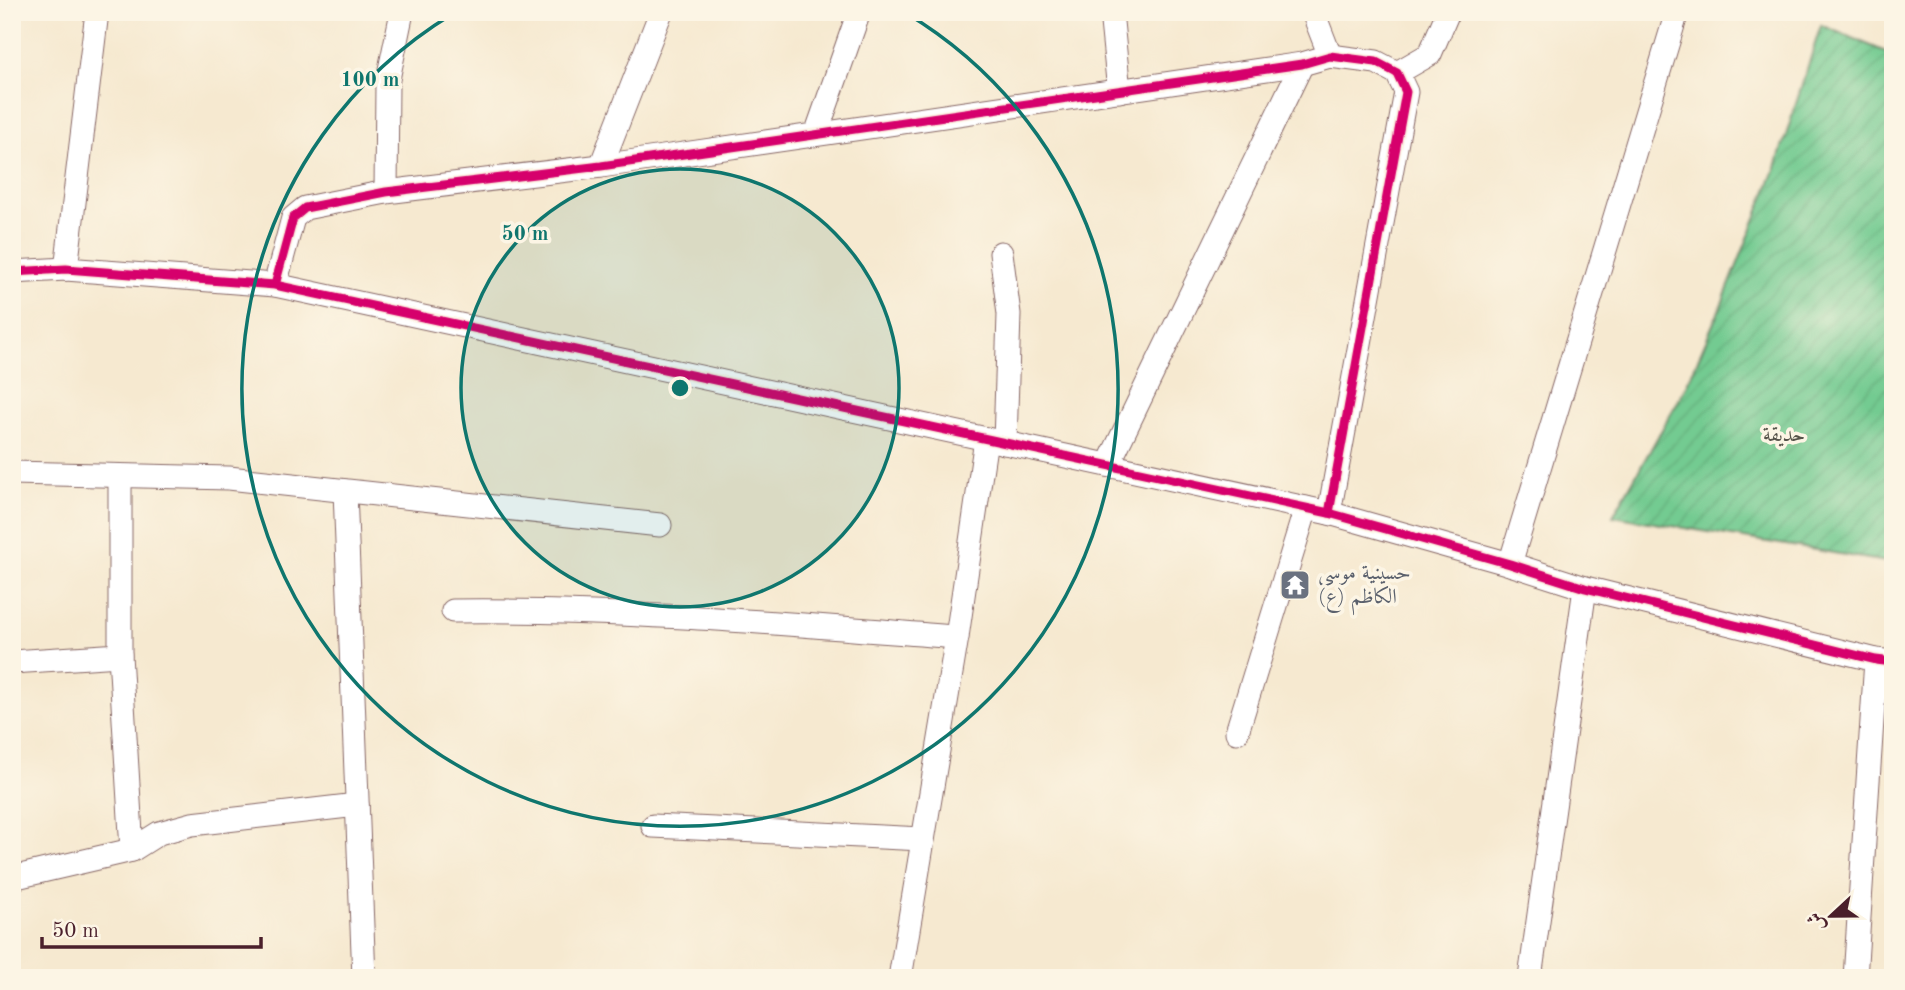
<svg xmlns="http://www.w3.org/2000/svg" width="1905" height="990" font-family="'Old Standard TT',Amiri,serif">
<defs>
<pattern id="garden-furrows" width="10" height="10" patternUnits="userSpaceOnUse" patternTransform="scale(1.75)"><rect width="10" height="10" fill="#73cb91"/><path d="M-1 1l2-2M0 10L10 0M9 11l2-2" fill="none" stroke="#65ae7d"/></pattern>
</defs>
<rect width="100%" height="100%" fill="#fcf5e5"/>
<filter id="ink" filterUnits="userSpaceOnUse"><feTurbulence type="fractalNoise" baseFrequency=".0143" numOctaves="2"/><feDisplacementMap in="SourceGraphic" scale="14" xChannelSelector="R" yChannelSelector="G"/><feConvolveMatrix kernelMatrix="1 2 1 2 8 2 1 2 1" color-interpolation-filters="sRGB"/></filter>
<filter id="wash" filterUnits="userSpaceOnUse"><feTurbulence type="fractalNoise" baseFrequency=".00686" numOctaves="4" result="noise"/><feDisplacementMap in="SourceGraphic" scale="28" xChannelSelector="R" yChannelSelector="G"/><feGaussianBlur stdDeviation="1.57" result="paint"/><feColorMatrix in="noise" values="0 0 0 0 0 0 0 0 0 0 0 0 0 0 0 0 0 1.4 0 .05"/><feComposite in="paint" operator="in"/></filter>
<g filter="url(#wash)">
<rect width="100%" height="100%" fill="#f6e9d0"/>
<!-- garden -->
<path fill="url(#garden-furrows)" stroke="#5e755e" stroke-width="2" d="M1821,25L1893,55V563L1613,516L1686,387L1723,301L1775,170Z"/>
</g>
<g filter="url(#ink)">
<g fill="none" stroke-linecap="round" stroke-linejoin="round">
<!-- minor casing -->
<g stroke="#866665" stroke-width="25">
<g id="minor">
<path d="M1111,12L1119,91"/>
<path d="M1313,12L1330,56"/>
<path d="M1397,73L1430,54L1448,12"/>
<path d="M816,134L859,12"/>
<path d="M601,166L661,12"/>
<path d="M386,192L387,84L402,12"/>
<path d="M1001,253L1009,314L1005,443"/>
<path d="M66,269L97,12"/>
<path d="M12,272L66,269L275,285L1329,513L1510,564L1585,588L1876,660L1893,662"/>
<path d="M275,285L293,218L305,208L386,192L601,166L1302,64L1330,56L1376,62L1397,73L1406,92L1329,513"/>
<path d="M1108,465L1302,64"/>
<path d="M12,473L229,478L660,525"/>
<path d="M120,476V655L132,850"/>
<path d="M345,491L364,978"/>
<path d="M1510,564L1677,12"/>
<path d="M453,611C621,609 789,624 957,637"/>
<path d="M12,662L120,655"/>
<path d="M1237,732L1306,508"/>
<path d="M653,826L923,839"/>
<path d="M12,878L132,850L159,833L192,824L357,805"/>
<path d="M900,978L957,637L986,439"/>
<path d="M1530,978L1585,588"/>
<path d="M1855,978L1876,660"/>
</g>
</g>
<!-- minor -->
<use href="#minor" stroke="#fff" stroke-width="23"/>
<!-- cycleway casing -->
<g stroke="#fcf5e5" stroke-width="13">
<g id="cycleway">
<path d="M12,272L66,269L275,285L1329,513L1510,564L1585,588L1876,660L1893,662"/>
<path d="M275,285L293,218L305,208L386,192L601,166L1302,64L1330,56L1376,62L1397,73L1406,92L1329,513"/>
</g>
</g>
<!-- cycleway -->
<use href="#cycleway" stroke="#d6006c" stroke-width="9"/>
</g>
</g>
<!-- distance rings -->
<circle cx="680" cy="388" r="219" fill="#0f766e" fill-opacity=".12"/>
<g fill="none" stroke="#0f766e" stroke-width="3.5">
<circle cx="680" cy="388" r="219"/>
<path d="M906 13A438 438 0 1 1 454 13"/>
</g>
<!-- icons -->
<defs>
<g id="temple-square" transform="scale(1.575)"><rect x="-9" y="-9" width="18" height="18" rx="4" fill="#6b7280" stroke="#fcf5e5"/><path d="M0-6L5-2H3V0L6.5 2.5H4V6H1.5V3h-3V6H-4V2.5H-6.5L-3 0V-2H-5Z" fill="#fff"/></g>
</defs>
<g fill-rule="evenodd">
<use href="#temple-square" x="1295" y="585"/>
</g>
<g text-anchor="middle" dominant-baseline="central" stroke-width="7" stroke-linejoin="round" paint-order="stroke">
<!-- park labels -->
<g font-size="21" fill="#56534a" stroke="#fcf5e5">
<text x="1784" y="435">حديقة</text>
</g>
<!-- worship labels -->
<g font-size="21" fill="#5b616d" stroke="#fcf5e5" text-anchor="start">
<text x="1318" y="573">حسينية موسى<tspan x="1318" dy="24">الكاظم (ع)</tspan></text>
</g>
</g>
<circle cx="680" cy="388" r="10" fill="#0f766e" stroke="#fcf5e5" stroke-width="3.5"/>
<g font-size="21" text-anchor="middle" font-weight="bold" fill="#0f766e" stroke="#fcf5e5" stroke-width="7" stroke-linejoin="round" paint-order="stroke">
<text x="370" y="86">100 m</text>
<text x="525" y="240">50 m</text>
</g>
<!-- margin -->
<rect width="1905" height="990" fill="none" stroke="#fcf5e5" stroke-width="42"/>
<!-- north arrow -->
<g transform="translate(1831 916) rotate(248)" stroke="#fcf5e5" stroke-width="5" paint-order="stroke">
<path d="M0-5L12 26L0 18L-12 26Z" fill="#4a1f2b"/>
<text y="-10" font-size="19" font-weight="bold" text-anchor="middle" fill="#4a1f2b">ش</text>
</g>
<!-- scale -->
<path d="M42 937v10h219v-10" fill="none" stroke="#4a1f2b" stroke-width="3.5"/>
<text x="52" y="937" font-size="21" fill="#4a1f2b" stroke="#fcf5e5" stroke-width="5" paint-order="stroke">50 m</text>
</svg>
